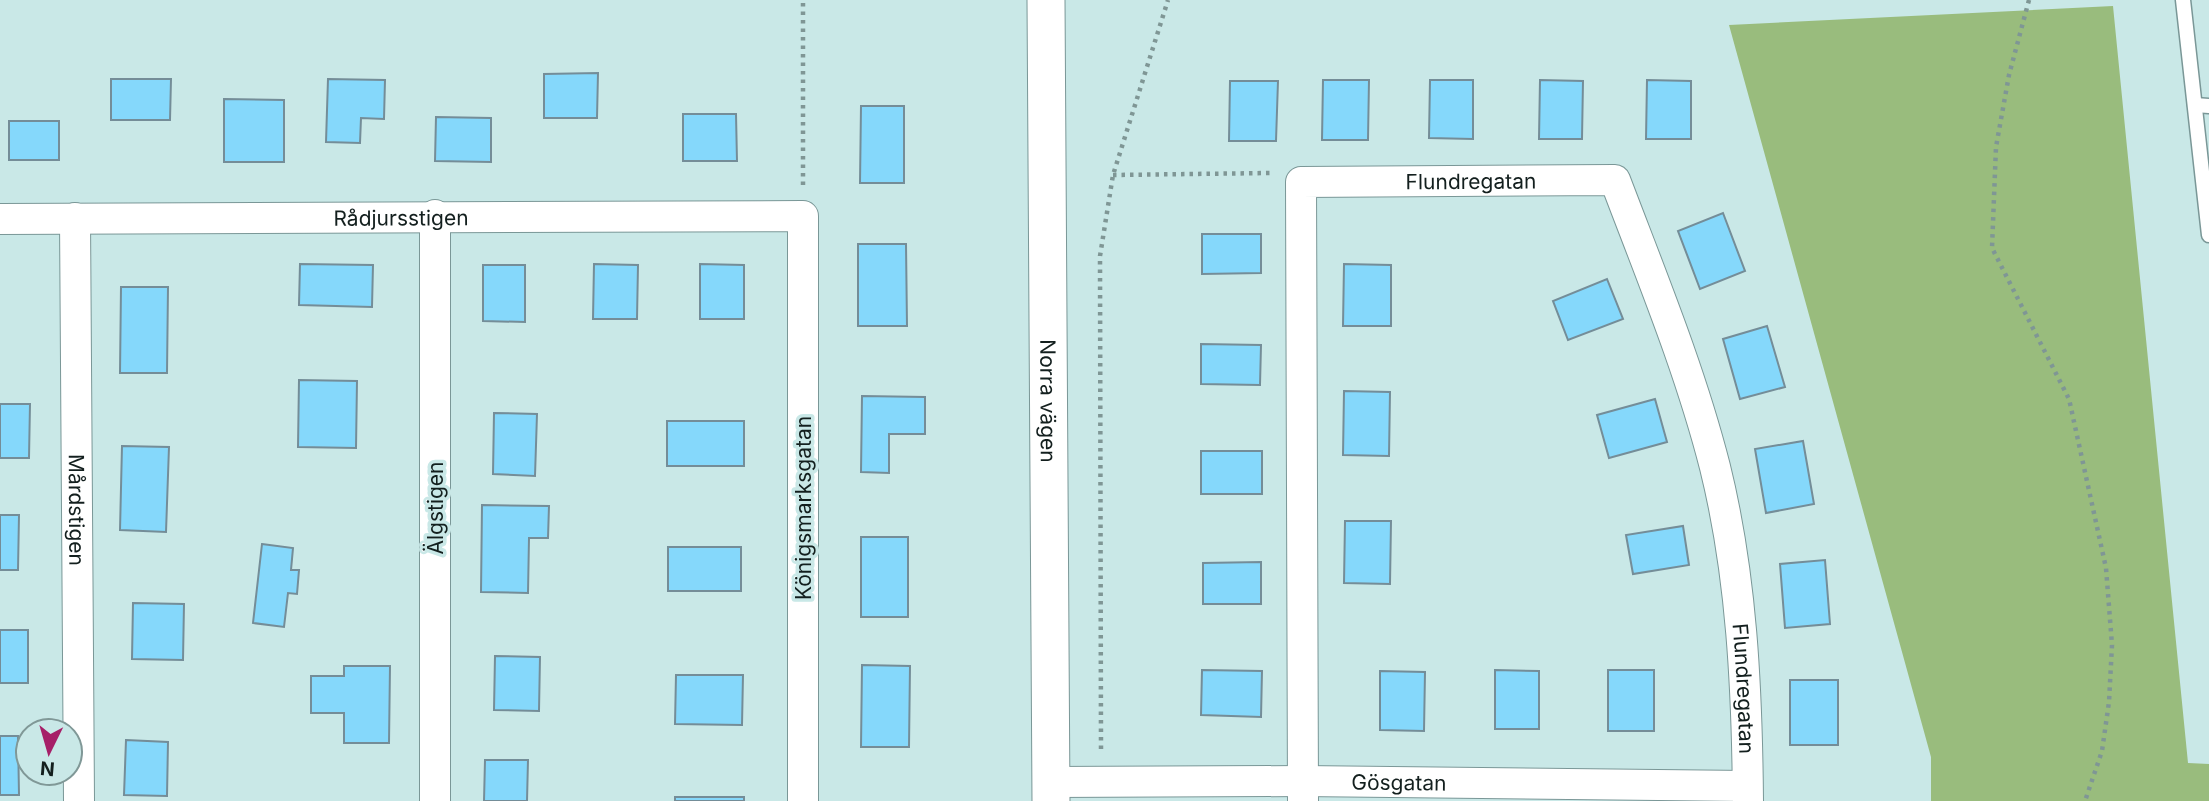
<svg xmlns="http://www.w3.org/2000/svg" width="2209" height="801" font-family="Inter,sans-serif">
<rect width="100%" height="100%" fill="#c9e8e7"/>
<!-- forest -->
<path fill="#99bc7d" d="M2113,6L2188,763L2209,764V801H1931V757L1729,25Z"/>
<!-- building -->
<g fill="#85d8fb" stroke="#748d98" stroke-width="2">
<path d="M598,73L597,118H544V74Z"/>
<path d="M111,79H171L170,120H111Z"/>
<path d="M328,79L385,80L384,119L361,118L360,143L326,142Z"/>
<path d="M1323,80H1369L1368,140H1322Z"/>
<path d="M1430,80H1473V139L1429,138Z"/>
<path d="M1540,80L1583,81L1582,139H1539Z"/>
<path d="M1647,80L1691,81V139H1646Z"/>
<path d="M1230,81H1278L1276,141H1229Z"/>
<path d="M224,99L284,100V162H224Z"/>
<path d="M861,106H904V183H860Z"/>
<path d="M683,114H736L737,161H683Z"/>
<path d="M436,117L491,118V162L435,161Z"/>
<rect x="9" y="121" width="50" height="39"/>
<path d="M1723,213L1745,271L1700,289L1678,231Z"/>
<path d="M1202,234H1261V273L1202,274Z"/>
<path d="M858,244H906L907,326H858Z"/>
<path d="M300,264L373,265L372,307L299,305Z"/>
<path d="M594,264L638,265L637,319H593Z"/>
<path d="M700,264L744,265V319H700Z"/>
<path d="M1344,264L1391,265V326H1343Z"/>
<path d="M483,265H525V322L483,321Z"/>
<path d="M1607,279L1623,319L1568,340L1553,301Z"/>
<path d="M121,287H168L167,373H120Z"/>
<path d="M1767,326L1785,387L1740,399L1723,339Z"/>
<path d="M1201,344L1261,345L1260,385L1201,384Z"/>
<path d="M299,380L357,381L356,448L298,447Z"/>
<path d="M1344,391L1390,392L1389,456L1343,455Z"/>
<path d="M862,396L925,397V434H889V473L861,472Z"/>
<path d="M1655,399L1667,442L1609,458L1597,415Z"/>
<path d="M0,404H30L29,458H0Z"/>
<path d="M494,413L537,414L535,476L493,474Z"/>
<rect x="667" y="421" width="77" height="45"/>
<path d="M1803,441L1814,504L1766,513L1755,449Z"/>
<path d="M122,446L169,447L166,532L120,530Z"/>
<rect x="1201" y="451" width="61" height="43"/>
<path d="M482,505L549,506L548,538H529L528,593L481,592Z"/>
<path d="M0,515H19L18,570H0Z"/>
<path d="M1345,521H1391L1390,584L1344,583Z"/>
<path d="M1683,526L1689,565L1633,574L1626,535Z"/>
<rect x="861" y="537" width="47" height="80"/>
<path d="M262,544L293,548L291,570H299L297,594L288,593L284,627L253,623Z"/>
<rect x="668" y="547" width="73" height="44"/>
<path d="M1825,560L1830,624L1785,628L1780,564Z"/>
<path d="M1261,562V604H1203V563Z"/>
<path d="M133,603L184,604L183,660L132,659Z"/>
<rect x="0" y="630" width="28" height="53"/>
<path d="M495,656L540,657L539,711L494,710Z"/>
<path d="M862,665L910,666L909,747H861Z"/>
<path d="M344,666H390L389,743H344V713H311V676H344Z"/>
<path d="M1202,670L1262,671L1261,717L1201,715Z"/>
<path d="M1495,670L1539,671V729H1495Z"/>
<rect x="1608" y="670" width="46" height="61"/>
<path d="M1380,671L1425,672L1424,731L1380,730Z"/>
<path d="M676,675H743L742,725L675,724Z"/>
<rect x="1790" y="680" width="48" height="65"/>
<path d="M0,736H18L19,795H0Z"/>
<path d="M126,740L168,742L167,796L124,795Z"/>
<path d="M485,760H528L527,801H484Z"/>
<rect x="675" y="797" width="69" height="4"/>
</g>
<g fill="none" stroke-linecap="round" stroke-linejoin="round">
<!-- service casing -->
<g stroke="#7a9797" stroke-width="17">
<g id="service">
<path d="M2183,0L2209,235"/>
<path d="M2195,105L2209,106"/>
</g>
</g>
<!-- minor casing -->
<g stroke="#7a9797" stroke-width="32">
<g id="minor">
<path d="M435,215V801"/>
<path id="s1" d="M75,218L79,801"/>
<path id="s2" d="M0,219L803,216V801"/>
<path id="s3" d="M1051,782L1302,781L1747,786"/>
<path id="s4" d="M1303,801L1301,182L1615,180C1651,275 1690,369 1715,467C1742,576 1747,689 1748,801"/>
</g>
</g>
<!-- tertiary casing -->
<g stroke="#7a9797" stroke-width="39">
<g id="tertiary">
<path id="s5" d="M1046,0L1051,801"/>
</g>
</g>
<!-- path -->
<g stroke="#7f9695" stroke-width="4.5" stroke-dasharray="3.5 5" stroke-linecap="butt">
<path d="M2029,0L2009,75L1996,147L1992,248L2069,399L2106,568L2112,645L2109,702L2102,751L2085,801"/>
<path d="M1113,175L1270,173"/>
<path d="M803,185V0"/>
<path d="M1101,749L1100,256L1113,175L1168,0"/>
</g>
<!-- service -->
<use href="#service" stroke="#fff" stroke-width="14"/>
<!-- minor -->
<use href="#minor" stroke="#fff" stroke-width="30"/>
<!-- tertiary -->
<use href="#tertiary" stroke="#fff" stroke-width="37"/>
</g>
<g text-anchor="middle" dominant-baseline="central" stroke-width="7" stroke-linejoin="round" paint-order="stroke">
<!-- street labels -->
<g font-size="21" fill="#131f1e" stroke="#c9e8e7">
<text stroke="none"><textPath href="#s4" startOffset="789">Flundregatan</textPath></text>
<text stroke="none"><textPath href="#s2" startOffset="401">Rådjursstigen</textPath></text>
<text stroke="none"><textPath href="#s5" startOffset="401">Norra vägen</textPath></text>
<text transform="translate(435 508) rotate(-90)">Älgstigen</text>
<text transform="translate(803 508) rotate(-90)">Königsmarksgatan</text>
<text stroke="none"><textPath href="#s1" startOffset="292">Mårdstigen</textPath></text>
<text stroke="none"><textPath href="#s4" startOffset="1461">Flundregatan</textPath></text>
<text stroke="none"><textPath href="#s3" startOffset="348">Gösgatan</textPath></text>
</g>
</g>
<!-- north arrow -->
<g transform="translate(49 752) rotate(185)"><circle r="33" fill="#c9e8e7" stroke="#809897" stroke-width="2"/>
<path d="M0-5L12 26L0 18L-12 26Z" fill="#a61f68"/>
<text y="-10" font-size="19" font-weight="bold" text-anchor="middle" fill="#131f1e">N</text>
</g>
</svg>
